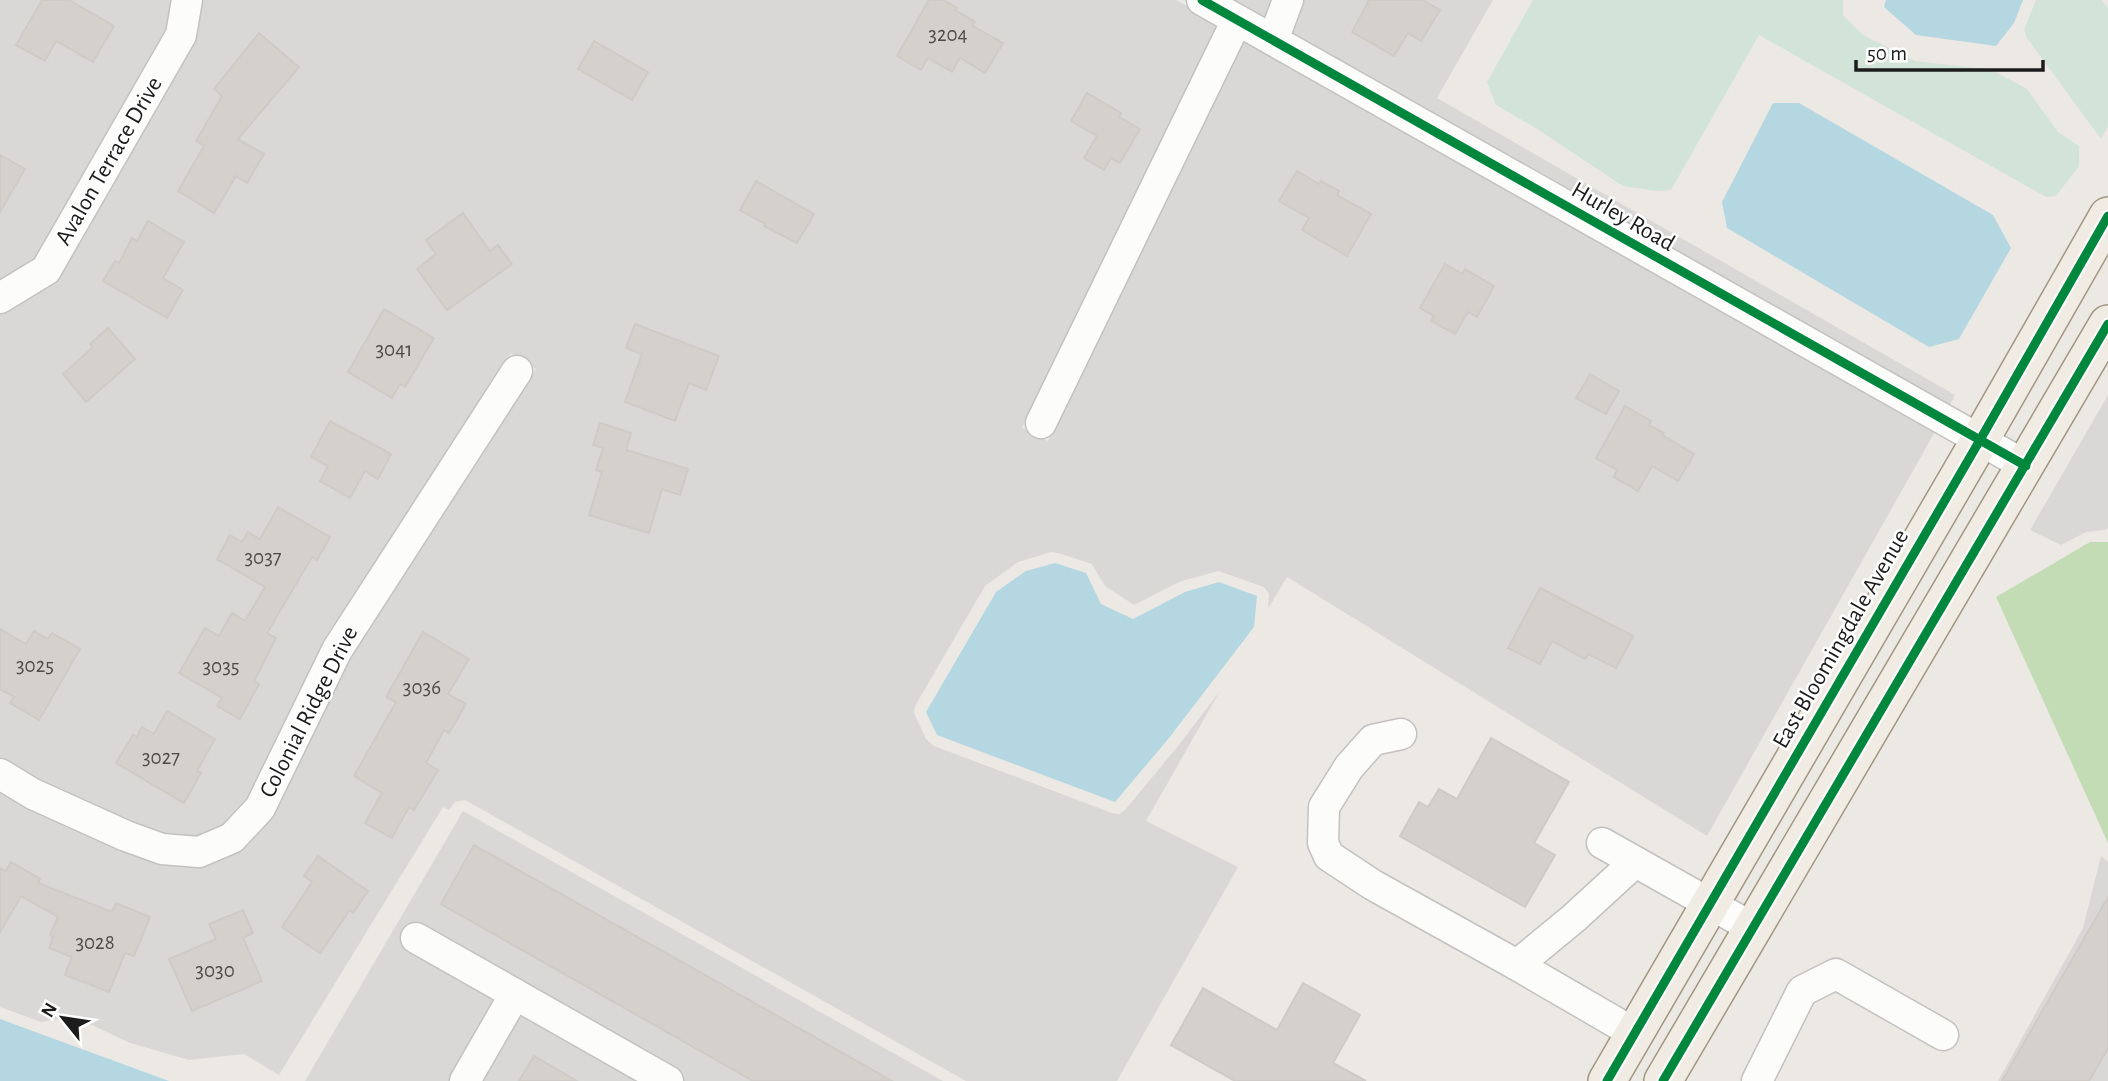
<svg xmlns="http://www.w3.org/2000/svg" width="2108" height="1081" font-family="'Alegreya Sans',sans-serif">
<rect width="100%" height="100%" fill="#ece9e4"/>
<!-- residential -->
<g fill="#dad8d6">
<path d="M0,0H172L168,30L35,261L0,281Z"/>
<path d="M201,0H1176L1219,24L1022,428L1048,441L1244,38L1255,45V46L1267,51L1936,430L1707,836L1287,577L1268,609L1269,594L1264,587L1218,571L1179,582L1134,605L1105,586L1092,564L1058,553L1051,552L1018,562L985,586L915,706L914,713L926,739L934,746L1112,813L1119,814L1125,810L1178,746L1220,691L1146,821L1238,867L1117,1081H966L465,800L455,802L449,810L443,807L279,1075L244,1054L189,1060L130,1043L73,1016L41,1022L0,1007V789L27,805L121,847L162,862L205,864L244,847L271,817L350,657L536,369L511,353L325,642L247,800L223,827L195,838L164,836L130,823L39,782L0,759V312H5L59,278L195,38Z"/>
<path d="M1229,0H1272L1265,20Z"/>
<path d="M1303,0H1493L1437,98L1955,395L1949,407L1290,35Z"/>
<path d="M2108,395V528L2105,530L2086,532L2061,545L2030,530Z"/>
<path d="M463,811L943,1081H305Z"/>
<path d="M2101,856L2108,862V1081H1998L2083,928Z"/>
</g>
<!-- forest -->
<path fill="#c3dcb6" d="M2090,542H2108V843L1996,597Z"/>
<!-- wetland -->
<g fill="#d2e3d8">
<path d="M1533,0H1843V15L1863,35L1915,61L1992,70L2027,89L2058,132L2079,146V166L2056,196L2046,197L1759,35L1671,190L1657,191L1623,186L1534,127L1496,105L1487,82Z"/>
<path d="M2036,0H2101L2108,8V126L2101,139L2027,38L2024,30Z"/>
</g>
<!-- water -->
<g fill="#b4d7e2">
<path d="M1886,0H2023L2014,23L1996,46L1916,35L1884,7Z"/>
<path d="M1773,103H1799L1993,215L2011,248L1959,339L1929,347L1727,228L1722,202Z"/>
<path d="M1055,563L1086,573L1101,604L1133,619L1185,592L1219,582L1257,596L1254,627L1169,738L1115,802L937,735L926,712L996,592L1026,571Z"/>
<path d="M0,1019L169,1081H0Z"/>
</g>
<!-- building -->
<g fill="#d4d1cc" stroke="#cfcac5" stroke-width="2">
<path d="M42,0H69L114,26L93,62L56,41L45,61L16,45Z"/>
<path d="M929,0H944L957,8L955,10L975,22L973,26L1003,43L985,73L960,58L952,72L928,58L921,70L897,56Z"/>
<path d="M1369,0H1422L1440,10L1421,41L1408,33L1394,56L1352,32Z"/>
<path d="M259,33L299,67L238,139L264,154L247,183L236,176L214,213L178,191L204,146L196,141L222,96L214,89Z"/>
<path d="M594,41L648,72L632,100L578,69Z"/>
<path d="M1087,93L1121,113L1119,117L1140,129L1120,163L1111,158L1104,170L1084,158L1097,136L1071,121Z"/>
<path d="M0,155L25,169L0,212Z"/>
<path d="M1297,171L1319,184L1321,181L1339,191L1337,195L1371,214L1347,256L1302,230L1309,218L1279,201Z"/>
<path d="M756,181L814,214L797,243L764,226L765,224L740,210Z"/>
<path d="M463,213L490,251L498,245L512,264L447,310L417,269L436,254L426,240Z"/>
<path d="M148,221L184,242L163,278L183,290L167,318L103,281L115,261L119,263L132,238L137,241Z"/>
<path d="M1445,264L1462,274L1465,269L1494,286L1477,317L1468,312L1455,334L1431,321L1434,316L1420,308Z"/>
<path d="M384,309L434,338L405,387L400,384L392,398L348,372Z"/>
<path d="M635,324L719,356L706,390L689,383L675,421L625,402L642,354L626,348Z"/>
<path d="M108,328L135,359L86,402L63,374L93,347L90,344Z"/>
<path d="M1590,374L1619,391L1606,414L1576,398Z"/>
<path d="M1625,406L1651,421L1649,425L1664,433L1662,435L1694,454L1678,481L1652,466L1638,491L1614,477L1617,470L1596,458Z"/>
<path d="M330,421L391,454L378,479L365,471L350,498L320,481L328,466L311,457Z"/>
<path d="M600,423L631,433L626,450L688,469L680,495L662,489L649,533L589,515L602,472L596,470L603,448L593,445Z"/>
<path d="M278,507L330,537L317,560L312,557L267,633L276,638L254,681L259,684L240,719L217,706L222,698L179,673L205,628L219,636L232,613L245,621L265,587L217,559L230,535L242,542L248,532L260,539Z"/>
<path d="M1540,588L1633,636L1616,668L1588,654L1585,659L1552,641L1540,664L1508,648Z"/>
<path d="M0,629L26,644L34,631L48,639L52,633L80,649L39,720L10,703L14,697L0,689Z"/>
<path d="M423,632L469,659L448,694L466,704L449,733L444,730L426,763L438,770L414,810L409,807L392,838L365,823L382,793L354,776L396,702L386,697Z"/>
<path d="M167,711L215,739L197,771L201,773L184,803L116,763L133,735L137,737L142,727L154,734Z"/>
<path d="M1491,738L1569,782L1534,843L1555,855L1525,907L1400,836L1419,802L1428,807L1439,789L1457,799Z"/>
<path d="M474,845L730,989L892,1081H753L709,1056L441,904Z"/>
<path d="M318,856L368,891L353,913L350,910L320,953L282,927L312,882L304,876Z"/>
<path d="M11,862L40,879L38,883L112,912L116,903L150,917L134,956L125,953L109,992L65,975L72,957L49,948L53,937L50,935L58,917L21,896L0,932V868L6,871Z"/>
<path d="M2108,897V1048L2089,1081H2002Z"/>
<path d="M243,910L253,933L243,938L262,981L192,1011L169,959L216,939L209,924Z"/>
<path d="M1303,983L1360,1015L1333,1063L1366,1081H1235L1171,1045L1203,988L1277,1030Z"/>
<path d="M534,1056L577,1081H519Z"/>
</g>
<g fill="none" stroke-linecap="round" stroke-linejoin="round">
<!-- minor casing -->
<g stroke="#c4c2c0" stroke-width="33">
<g id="minor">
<path d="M1202,0L2026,466"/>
<path d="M1273,40L1288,0"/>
<path d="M0,298L46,270L181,35L187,0"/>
<path d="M1041,423L1237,20"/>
<path d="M1401,734L1373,740L1349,767L1324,807L1323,843L1329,856L1373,885L1517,965L1634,1033"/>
<path d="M0,774L33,794L126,836L162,849L199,852L232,838L260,808L337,650L517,371"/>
<path d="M1602,843L1753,928"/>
<path d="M416,938L668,1081"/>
<path d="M1517,965L1574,918L1635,862"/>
<path d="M465,1081L515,994"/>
<path d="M1757,1081L1802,991L1836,974L1943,1035"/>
</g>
</g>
<!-- major casing -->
<g stroke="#a19781" stroke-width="40">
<g id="major">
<path d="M1607,1081L1980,440L2108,216"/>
<path d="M1663,1081L2108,324"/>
</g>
</g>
<!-- minor -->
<use href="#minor" stroke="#fcfcfb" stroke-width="30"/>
<!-- major -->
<use href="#major" stroke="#f0ebe3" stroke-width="37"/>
<!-- cycleway casing -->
<g stroke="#fff" stroke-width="13">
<g id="cycleway">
<path d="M1202,0L2026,466"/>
<path d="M1607,1081L1980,440L2108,216"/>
<path d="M1663,1081L2108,324"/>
</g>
</g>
<!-- cycleway -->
<use href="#cycleway" stroke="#00873e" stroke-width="9"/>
</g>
<g text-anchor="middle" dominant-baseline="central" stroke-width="5" stroke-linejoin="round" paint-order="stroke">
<!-- number labels -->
<g font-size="21" fill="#4b4a49">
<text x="948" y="34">3204</text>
<text x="394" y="349">3041</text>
<text x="263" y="557">3037</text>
<text x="35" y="665">3025</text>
<text x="221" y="666">3035</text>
<text x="422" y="687">3036</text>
<text x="161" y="757">3027</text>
<text x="95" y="942">3028</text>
<text x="215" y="970">3030</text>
</g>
<!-- street labels -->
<g font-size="24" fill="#1c1c1c" stroke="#fff">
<text transform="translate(109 161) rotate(-60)">Avalon Terrace Drive</text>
<text transform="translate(1623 217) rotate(30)">Hurley Road</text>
<text transform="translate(1841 639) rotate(-60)">East Bloomingdale Avenue</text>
<text transform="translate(309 712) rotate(-63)">Colonial Ridge Drive</text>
</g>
</g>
<!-- north arrow -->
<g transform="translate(63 1018) rotate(300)" stroke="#ffffff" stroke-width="5" paint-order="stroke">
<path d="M0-5L12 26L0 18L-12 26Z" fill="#1c1c1c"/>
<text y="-10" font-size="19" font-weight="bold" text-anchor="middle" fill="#1c1c1c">N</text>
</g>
<!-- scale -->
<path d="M1856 60v10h187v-10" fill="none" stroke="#1c1c1c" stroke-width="3.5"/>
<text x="1867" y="60" font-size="21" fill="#1c1c1c" stroke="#ffffff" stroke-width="5" paint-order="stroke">50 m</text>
</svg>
